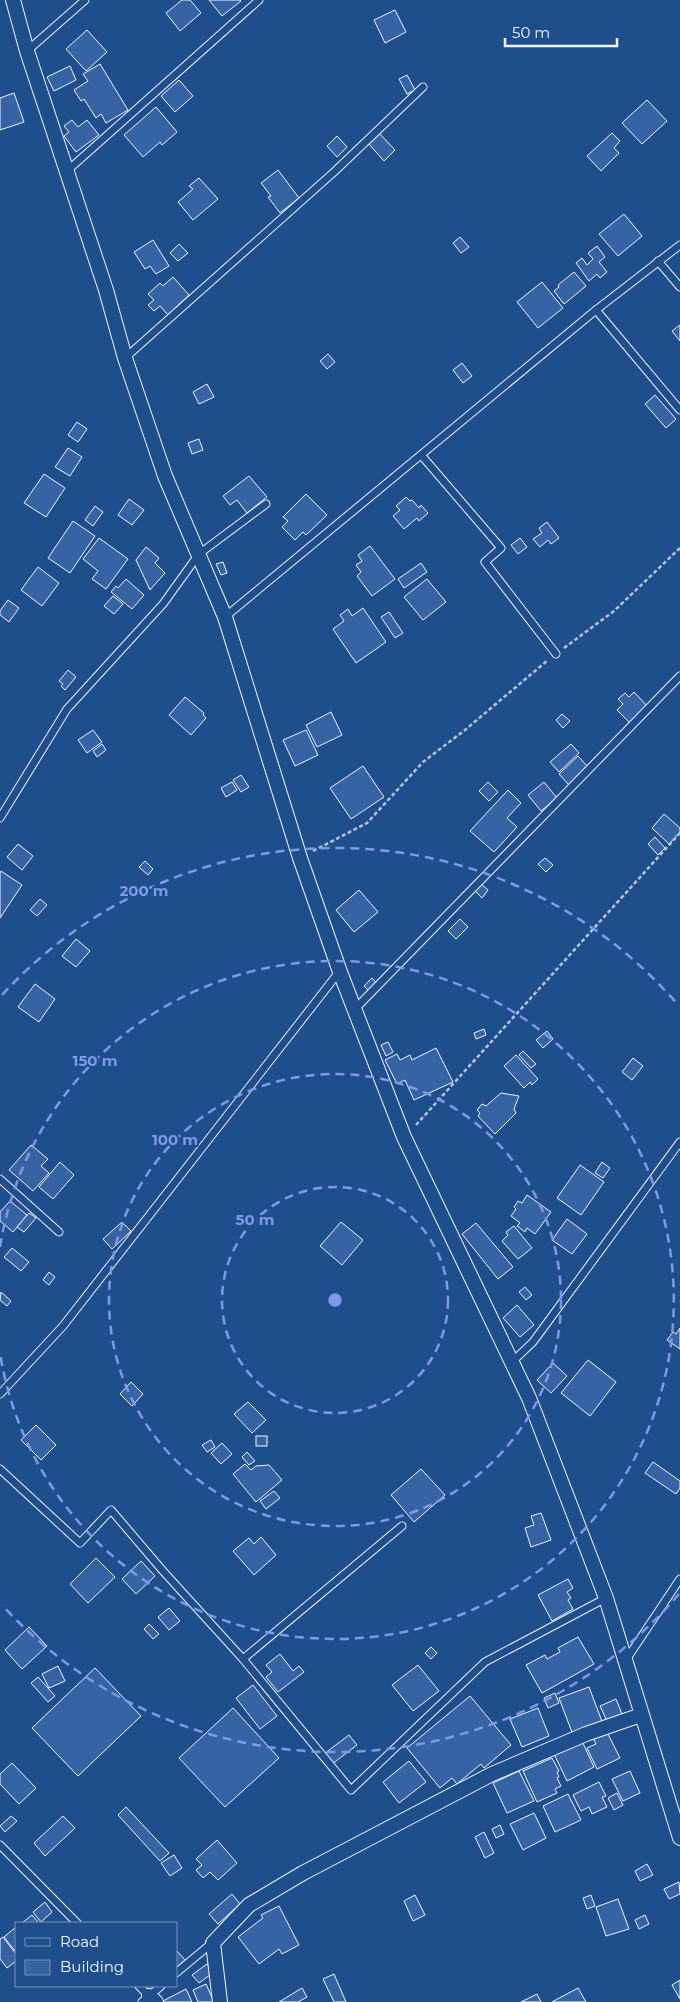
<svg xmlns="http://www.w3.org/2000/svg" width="680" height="2002" font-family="Montserrat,sans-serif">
<rect width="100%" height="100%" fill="#1f4e8c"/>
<!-- building -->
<g fill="#3563a3" stroke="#f2f6ff">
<path d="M182,0H190L201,13L180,31L166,13Z"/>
<path d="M209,0H240L241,1L222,16Z"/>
<path d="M395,10L406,32L385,43L374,20Z"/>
<path d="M87,30L107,52L86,71L66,49Z"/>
<path d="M100,64L128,110L106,123L101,114L96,118L84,99L81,101L74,90L88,81L83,74Z"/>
<path d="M70,66L76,80L54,91L47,77Z"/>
<path d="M407,75L415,90L407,94L399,79Z"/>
<path d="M179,80L193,96L175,112L161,96Z"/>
<path d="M14,93L24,122L0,130V98Z"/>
<path d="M647,100L667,121L642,144L622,123Z"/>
<path d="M156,107L177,132L162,145L160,142L143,157L124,135Z"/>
<path d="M72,120L78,127L87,120L99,135L76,152L64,136L69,132L64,126Z"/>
<path d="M379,133L395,150L384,161L368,143Z"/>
<path d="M612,133L620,141L614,148L619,153L601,171L587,156Z"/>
<path d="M337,136L347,147L337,157L327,146Z"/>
<path d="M278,170L299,198L280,213L268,197L271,196L261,183Z"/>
<path d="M199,178L218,199L193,220L178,202L193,189L189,186Z"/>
<path d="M624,214L642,236L618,256L599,234Z"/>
<path d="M460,237L469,247L461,253L453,243Z"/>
<path d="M153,240L169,266L156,274L150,266L145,269L134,252Z"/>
<path d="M179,244L188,253L178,261L170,253Z"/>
<path d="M597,246L605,257L599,262L607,272L600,278L597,274L589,281L576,263L582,258L587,265L593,259L588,253Z"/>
<path d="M574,272L586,286L564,304L554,291L559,287L558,285Z"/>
<path d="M173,277L189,295L168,315L160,306L154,311L148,305L154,300L148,294L160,283L163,286Z"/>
<path d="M542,282L563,308L538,328L517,302Z"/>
<path d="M680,325V341L672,331Z"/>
<path d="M328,354L335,362L327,369L320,361Z"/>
<path d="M462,363L472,376L463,383L453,370Z"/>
<path d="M207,384L214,397L199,404L193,392Z"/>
<path d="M655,395L676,419L666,428L645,404Z"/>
<path d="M77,422L87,429L78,442L68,435Z"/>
<path d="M199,439L203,450L192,454L188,443Z"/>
<path d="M68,448L82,457L70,476L55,467Z"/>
<path d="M44,474L65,488L46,517L24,503Z"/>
<path d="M249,476L267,497L247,513L237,500L230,505L223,496Z"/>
<path d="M306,494L327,515L306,535L303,532L295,540L282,527L288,521L283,517Z"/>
<path d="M406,497L410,501L412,500L419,508L421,505L428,513L419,521L417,518L404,529L393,516L400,510L396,506Z"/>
<path d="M129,499L144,510L132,525L118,515Z"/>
<path d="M95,506L103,512L93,526L85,520Z"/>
<path d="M73,521L95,536L70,573L48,558Z"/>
<path d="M547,522L559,538L551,544L548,540L540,547L533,539L542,533L539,528Z"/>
<path d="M99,538L128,559L106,589L92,579L98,571L83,559Z"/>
<path d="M520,538L527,547L518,554L511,545Z"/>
<path d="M370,546L395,579L372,596L357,576L361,572L356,565L362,561L358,555Z"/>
<path d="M146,547L159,558L155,563L165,573L150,590L136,560Z"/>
<path d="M223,562L227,573L221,575L216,564Z"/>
<path d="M421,563L427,572L404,588L398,579Z"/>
<path d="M38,567L59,583L42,606L21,590Z"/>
<path d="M126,579L144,595L132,609L111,592L116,586L118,588Z"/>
<path d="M427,579L446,602L423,620L404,597Z"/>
<path d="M113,596L123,604L114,614L104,606Z"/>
<path d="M8,600L19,608L9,622L0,615V611Z"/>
<path d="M363,608L386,642L356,663L333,629L344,621L340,615L348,609L352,616Z"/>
<path d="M389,612L403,633L395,638L381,617Z"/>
<path d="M68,670L76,677L65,690L61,686L63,684L59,681Z"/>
<path d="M634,692L648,707L631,724L617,710L623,704L618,699L625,693L629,697Z"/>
<path d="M185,697L204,713L203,715L206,718L191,735L169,715Z"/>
<path d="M331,712L342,735L317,747L306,725Z"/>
<path d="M562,714L570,721L563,728L556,720Z"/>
<path d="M93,730L102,742L87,753L78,740Z"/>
<path d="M306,730L318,755L295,766L283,740Z"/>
<path d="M102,744L106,750L97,757L93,751Z"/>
<path d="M571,744L579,753L559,772L550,762Z"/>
<path d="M578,756L589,768L569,785L559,774Z"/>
<path d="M363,766L384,797L351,819L330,788Z"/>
<path d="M241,775L249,787L241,792L233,780Z"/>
<path d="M232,782L237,790L226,797L221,788Z"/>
<path d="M488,782L498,792L489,801L479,791Z"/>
<path d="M544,782L557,798L541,811L528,795Z"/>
<path d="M508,790L521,803L507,818L517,827L494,852L470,831Z"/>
<path d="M664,814L680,828V832L669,844L652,828Z"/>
<path d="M655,837L665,848L658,855L648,844Z"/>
<path d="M18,844L33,856L22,870L7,857Z"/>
<path d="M545,858L553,865L546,872L538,864Z"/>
<path d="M145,861L153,869L148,875L139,867Z"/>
<path d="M1,871L22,885L0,918V873Z"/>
<path d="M481,884L488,890L482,898L475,891Z"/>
<path d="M359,890L378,912L354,932L336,910Z"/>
<path d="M40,899L47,905L37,916L30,910Z"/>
<path d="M460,919L468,927L456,939L448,931Z"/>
<path d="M76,939L90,951L76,967L62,956Z"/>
<path d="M372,978L377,984L369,991L364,986Z"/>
<path d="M35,984L55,999L39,1022L18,1007Z"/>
<path d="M484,1029L486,1035L476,1039L474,1033Z"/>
<path d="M547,1031L553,1039L543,1048L536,1040Z"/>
<path d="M388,1042L393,1052L386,1056L381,1045Z"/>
<path d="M436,1048L453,1082L414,1100L405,1080L397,1084L385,1060L397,1054L400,1060L410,1055L412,1060Z"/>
<path d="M523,1051L536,1064L531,1068L519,1055Z"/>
<path d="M516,1055L538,1079L532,1085L530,1082L524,1088L504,1066Z"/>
<path d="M633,1058L643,1066L632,1080L622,1072Z"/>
<path d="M501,1093L519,1096L514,1109L516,1113L495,1134L478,1116L480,1113L477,1110L482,1104L486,1106Z"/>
<path d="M31,1145L48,1159L41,1166L49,1173L33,1191L9,1170Z"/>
<path d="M60,1162L74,1175L53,1199L39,1187Z"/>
<path d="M602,1162L610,1168L603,1178L595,1173Z"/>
<path d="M580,1165L604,1182L581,1215L557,1198Z"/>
<path d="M527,1195L551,1212L535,1234L527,1228L525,1232L517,1226L520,1223L511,1216L516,1209L514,1207L518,1201L522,1203Z"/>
<path d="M10,1201L27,1215L13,1232L0,1221V1212Z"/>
<path d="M29,1213L36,1218L24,1232L17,1227Z"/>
<path d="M567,1219L587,1234L572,1254L552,1240Z"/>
<path d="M122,1222L131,1231L112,1249L103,1239Z"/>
<path d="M341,1222L363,1240L342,1265L320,1246Z"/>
<path d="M476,1223L513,1267L498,1279L462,1234Z"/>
<path d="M514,1226L532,1248L518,1259L502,1241L508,1235L506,1232Z"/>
<path d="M12,1248L29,1262L21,1271L4,1257Z"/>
<path d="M49,1272L55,1277L49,1285L43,1280Z"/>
<path d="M525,1287L532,1295L526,1300L519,1292Z"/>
<path d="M1,1292L11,1301L7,1306L0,1300Z"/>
<path d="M517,1305L534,1325L520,1337L503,1318Z"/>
<path d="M680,1328V1349L667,1340L673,1332L676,1334Z"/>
<path d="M588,1360L616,1382L590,1416L561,1393Z"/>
<path d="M553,1363L567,1376L551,1393L537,1380Z"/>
<path d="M131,1382L143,1394L132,1406L120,1394Z"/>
<path d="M248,1402L266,1420L252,1433L234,1414Z"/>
<path d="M36,1425L56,1445L41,1460L21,1440Z"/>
<rect x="256" y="1436" width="11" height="10"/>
<path d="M211,1440L215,1447L207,1452L202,1445Z"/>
<path d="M222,1443L232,1454L221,1464L211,1453Z"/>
<path d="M247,1452L255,1461L249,1465L242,1457Z"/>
<path d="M653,1462L680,1481V1488L676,1494L645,1473Z"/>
<path d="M245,1464L251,1470L256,1466L269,1465L282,1480L256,1502L233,1474Z"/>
<path d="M421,1469L445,1495L414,1522L391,1495Z"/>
<path d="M274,1491L280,1498L266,1509L260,1501Z"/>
<path d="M541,1513L551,1540L531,1547L525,1528L534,1525L531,1516Z"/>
<path d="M261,1537L276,1555L254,1575L233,1551L249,1538L254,1544Z"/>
<path d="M96,1558L115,1577L88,1603L70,1584Z"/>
<path d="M141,1561L155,1576L136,1594L122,1579Z"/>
<path d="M568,1579L573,1588L567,1592L571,1598L568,1600L573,1609L552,1621L538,1595Z"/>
<path d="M169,1608L180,1621L169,1630L158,1617Z"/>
<path d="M149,1624L159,1634L153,1639L144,1629Z"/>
<path d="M29,1627L47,1646L22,1669L5,1650Z"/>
<path d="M578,1637L594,1664L542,1693L526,1665L545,1655L547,1659L560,1652L558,1648Z"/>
<path d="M431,1647L437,1653L431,1659L425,1653Z"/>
<path d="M280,1654L293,1671L299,1666L304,1672L278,1692L266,1677L272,1672L266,1665Z"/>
<path d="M418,1665L439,1691L413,1711L392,1685Z"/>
<path d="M58,1666L65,1681L49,1688L42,1674Z"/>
<path d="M95,1668L141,1716L78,1776L32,1728Z"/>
<path d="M38,1677L55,1696L48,1702L31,1683Z"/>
<path d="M253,1685L277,1716L260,1729L236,1698Z"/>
<path d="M589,1687L603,1724L573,1735L559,1698Z"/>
<path d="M555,1693L559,1703L548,1708L544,1698Z"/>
<path d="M470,1696L511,1745L484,1768L481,1764L457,1784L452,1778L440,1788L407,1748Z"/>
<path d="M616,1699L622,1714L607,1721L600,1706Z"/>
<path d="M233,1708L279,1758L225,1807L179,1758Z"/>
<path d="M538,1708L549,1736L522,1747L510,1719Z"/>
<path d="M606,1730L620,1758L597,1769L587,1748L596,1744L592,1736Z"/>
<path d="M349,1735L357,1745L332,1764L324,1754Z"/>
<path d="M582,1741L594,1767L567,1781L554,1754Z"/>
<path d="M552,1758L559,1771L557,1772L559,1777L557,1778L561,1786L555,1789L557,1793L537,1802L523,1771Z"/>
<path d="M409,1761L426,1782L399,1803L383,1782Z"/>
<path d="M12,1763L36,1788L19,1804L0,1784V1774Z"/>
<path d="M519,1771L534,1801L507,1813L493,1783Z"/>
<path d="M630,1771L640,1793L623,1801L612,1779Z"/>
<path d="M599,1782L606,1796L602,1797L607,1807L592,1814L589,1807L581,1811L573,1795Z"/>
<path d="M617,1793L623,1805L614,1810L608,1798Z"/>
<path d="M568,1794L581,1820L555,1832L543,1806Z"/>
<path d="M126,1807L169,1853L160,1861L118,1815Z"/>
<path d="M534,1813L546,1838L523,1850L510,1824Z"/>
<path d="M11,1816L17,1821L5,1832L0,1826Z"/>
<path d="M63,1816L75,1828L45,1856L34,1843Z"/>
<path d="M500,1825L504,1834L496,1838L492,1829Z"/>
<path d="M484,1832L494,1853L485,1858L475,1837Z"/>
<path d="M217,1840L237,1863L218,1880L210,1872L203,1878L196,1870L202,1865L196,1859Z"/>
<path d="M174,1855L182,1868L170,1876L161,1863Z"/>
<path d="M647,1864L653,1875L640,1881L635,1871Z"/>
<path d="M679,1882L680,1894L669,1899L664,1889Z"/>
<path d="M232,1894L240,1904L218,1924L209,1914Z"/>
<path d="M415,1895L425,1915L413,1921L404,1901Z"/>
<path d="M591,1895L595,1906L587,1909L583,1898Z"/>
<path d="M618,1899L629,1929L606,1936L596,1907Z"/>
<path d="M45,1902L52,1912L41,1922L33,1912Z"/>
<path d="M279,1906L299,1945L282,1954L279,1949L259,1964L238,1937L263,1918L261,1915Z"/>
<path d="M32,1915L39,1923H22Z"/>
<path d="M645,1915L649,1924L639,1929L635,1920Z"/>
<path d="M16,1927V1950L15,1951L4,1937Z"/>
<path d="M3,1937L16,1954V1961L7,1968L0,1959V1939Z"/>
<path d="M176,1950L185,1960L176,1968Z"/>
<path d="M207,1964L214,1972L199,1983L192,1975Z"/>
<path d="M334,1974L346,2002H334L323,1979Z"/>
<path d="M680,1980V1999L672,1985Z"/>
<path d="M206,1984L214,2002H198L193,1990Z"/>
<path d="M302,1988L307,1997L298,2002H279Z"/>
<path d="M578,1988L586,2002H552Z"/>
<path d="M186,1989L192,2002H161Z"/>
<path d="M537,1994L541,2002H521Z"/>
</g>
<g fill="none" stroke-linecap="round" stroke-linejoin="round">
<!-- lane casing -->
<g stroke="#f2f6ff" stroke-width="9">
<g id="lane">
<path d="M27,51L85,0"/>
<path d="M67,171L259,0"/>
<path d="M658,261L680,287"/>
<path d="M596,310L680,410"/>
<path d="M125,358L334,172L423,87"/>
<path d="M422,456L501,548L485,562L556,654"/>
<path d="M225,617L596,310L680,245"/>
<path d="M0,818L67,709L163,604L199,554L266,504"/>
<path d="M355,1009L680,676"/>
<path d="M0,1179L59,1232"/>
<path d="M512,1362L533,1342L680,1142"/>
<path d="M0,1394L63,1326L339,972"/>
<path d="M0,1469L80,1543L111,1510L163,1571L243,1659L351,1790L485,1662L606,1598"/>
<path d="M243,1659L402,1526"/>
<path d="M626,1660L680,1579"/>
<path d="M0,1845L77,1923"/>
<path d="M176,1973L212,1943"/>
<path d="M139,1986L149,1996L142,2002"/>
<path d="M149,1996L161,1986"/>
</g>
</g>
<!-- street casing -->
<g stroke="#f2f6ff" stroke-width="16">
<g id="street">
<path d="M13,0L27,51L106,290L125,358L165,476L225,617L300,858L340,972L404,1137L529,1398L606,1598L680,1838"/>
<path d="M149,1996L156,2002"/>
<path d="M220,2002L213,1943L249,1905L303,1873L492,1774L586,1734L641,1715"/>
</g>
</g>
<!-- path -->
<g stroke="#b3c4dc" stroke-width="2.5" stroke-dasharray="4 2.5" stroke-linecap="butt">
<path d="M564,648L614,611L680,548"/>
<path d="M313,851L367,823L423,762L465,730L548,660"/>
<path d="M416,1125L680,833"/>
</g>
<!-- lane -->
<use href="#lane" stroke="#1f4e8c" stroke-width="7"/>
<!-- street -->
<use href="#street" stroke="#1f4e8c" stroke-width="14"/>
</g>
<!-- distance rings -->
<g fill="none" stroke="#7d9aea" stroke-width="2.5" stroke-dasharray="9 6">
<circle cx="335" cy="1300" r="113"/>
<circle cx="335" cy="1300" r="226"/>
<path d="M0 1247A339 339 0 1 1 0 1353"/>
<path d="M679 1594A452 452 0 0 1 2 1605M2 995A452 452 0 0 1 679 1006"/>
</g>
<circle cx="335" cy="1300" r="8" fill="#7d9aea" stroke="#1f4e8c" stroke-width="2.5"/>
<g font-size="15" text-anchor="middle" font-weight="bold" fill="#7d9aea" stroke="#1f4e8c" stroke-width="4" stroke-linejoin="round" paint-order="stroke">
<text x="144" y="896">200 m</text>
<text x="95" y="1066">150 m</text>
<text x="175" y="1145">100 m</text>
<text x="255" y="1225">50 m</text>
</g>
<!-- legend -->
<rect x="15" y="1922" width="162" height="65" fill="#1f4e8c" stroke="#7391ba"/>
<rect x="25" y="1938" width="25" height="8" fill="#1f4e8c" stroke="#7391ba"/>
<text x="60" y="1947" font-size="15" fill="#f2f6ff">Road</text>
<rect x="25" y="1960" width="25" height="15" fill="#3563a3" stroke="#7391ba"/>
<text x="60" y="1972" font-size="15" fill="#f2f6ff">Building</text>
<!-- scale -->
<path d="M505 38v8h112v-8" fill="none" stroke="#f2f6ff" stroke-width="2.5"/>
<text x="512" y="38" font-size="15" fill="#f2f6ff" stroke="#1f4e8c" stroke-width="4" paint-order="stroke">50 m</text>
</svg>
